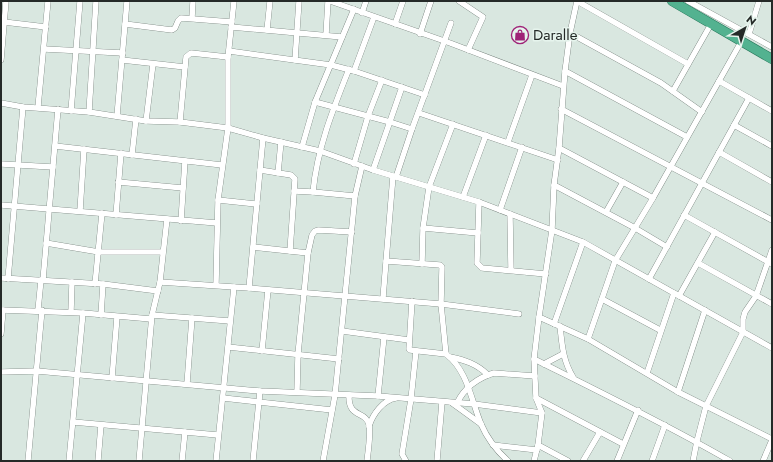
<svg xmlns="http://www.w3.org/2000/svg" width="773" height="462" font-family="Jost,sans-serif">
<rect width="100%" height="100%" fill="#d9e7e0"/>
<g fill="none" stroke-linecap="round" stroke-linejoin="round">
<!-- minor casing -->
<g stroke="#636f69" stroke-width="6">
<g id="minor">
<path d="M330,1L450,43L563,86"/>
<path d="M459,1L483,17L468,50"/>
<path d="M577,1L688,64"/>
<path d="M688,1L772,47"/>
<path d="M362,13L366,1"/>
<path d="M192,18L193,1"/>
<path d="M4,22L46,27"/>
<path d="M125,24L172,30L175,28L178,21L181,18L232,22"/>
<path d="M395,24L403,1"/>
<path d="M231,27L342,37"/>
<path d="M267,30L270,1"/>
<path d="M570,33L661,83L702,112"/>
<path d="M420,34L431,1"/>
<path d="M749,34L759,1"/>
<path d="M326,35L328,1"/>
<path d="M44,49L123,53"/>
<path d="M229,51L331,65L354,71L425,95"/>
<path d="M1,60L6,1"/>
<path d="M122,60L185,67"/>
<path d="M295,60L299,1"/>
<path d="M354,71L374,17"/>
<path d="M565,71L687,137"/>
<path d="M719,81L772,111"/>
<path d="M673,91L711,24"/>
<path d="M315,102L390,122L412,129"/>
<path d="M1,103L23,107L89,112L146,121L180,122L228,128L263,138L320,151L373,170L479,202L583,242L772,348"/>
<path d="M38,107L48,1"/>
<path d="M561,109L772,220"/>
<path d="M71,111L80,1"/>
<path d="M89,112L96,1"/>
<path d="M419,113L558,160"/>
<path d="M117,116L127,1"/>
<path d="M146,121L153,64"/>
<path d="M180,122L186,57L191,53L228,57"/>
<path d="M734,125L772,146"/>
<path d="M508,142L532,75"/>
<path d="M55,146L222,165"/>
<path d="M302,147L315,102L354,9"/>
<path d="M559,148L653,198"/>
<path d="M719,152L772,182"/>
<path d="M132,155L136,119"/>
<path d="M1,164L53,167"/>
<path d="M354,164L368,116L382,80"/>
<path d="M260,170L291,175L295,179L290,251"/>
<path d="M373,170L402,87"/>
<path d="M278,173L281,142"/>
<path d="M396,177L412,129L451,23"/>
<path d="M118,182L183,188"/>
<path d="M554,185L635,228L667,247"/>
<path d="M294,191L313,192C317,149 333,109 349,69"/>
<path d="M313,192L355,196"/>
<path d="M463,197L486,135"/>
<path d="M218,200L257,204"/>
<path d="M479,202L477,263L482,268L546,274"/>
<path d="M1,205L217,223"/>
<path d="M500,210L522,147"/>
<path d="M80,211L84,149"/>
<path d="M606,212L623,182"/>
<path d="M510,214L511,270"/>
<path d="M116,215L121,153"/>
<path d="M684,215L772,264"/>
<path d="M181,221L185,161"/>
<path d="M423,228L478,233"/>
<path d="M46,243L99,252H162"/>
<path d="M253,247L308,253"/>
<path d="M386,261L440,265L442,267L441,304L446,354"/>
<path d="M698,263L772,304"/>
<path d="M422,264L423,228L429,187L453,124"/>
<path d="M1,278L103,284L158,291"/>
<path d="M8,279L23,107"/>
<path d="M649,279L749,98"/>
<path d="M43,280L58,109"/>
<path d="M160,282L249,288L441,304L519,314"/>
<path d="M95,284L102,213"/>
<path d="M216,285L218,200L228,128V57L234,1"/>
<path d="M249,288L263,138"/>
<path d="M679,296L715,232"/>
<path d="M383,298L393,176"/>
<path d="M602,299L660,330"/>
<path d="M412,301L409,349L410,350L446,354C468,371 471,400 481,424C487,438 497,451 508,461"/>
<path d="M1,310L83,313L151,319"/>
<path d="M38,310L41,280"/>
<path d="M71,312L72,282"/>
<path d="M101,315L103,284"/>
<path d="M152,315L230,321"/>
<path d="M539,317L588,339L678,392L772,439"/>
<path d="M554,324L583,242"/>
<path d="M560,326C562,345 563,361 573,377"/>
<path d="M342,331L409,340"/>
<path d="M1,334L3,310"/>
<path d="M588,339L615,261L653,198L741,42"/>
<path d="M228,347L339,359"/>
<path d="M262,351L268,290"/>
<path d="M450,357C465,360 477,364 488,375"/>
<path d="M534,359C600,392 666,424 730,461"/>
<path d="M544,364L563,354"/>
<path d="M1,372L37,371L260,391L378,396L474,404L542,413"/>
<path d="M647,373L674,293"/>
<path d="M112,378L117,317"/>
<path d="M187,384L192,318"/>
<path d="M297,392L298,354L308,253L312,235L315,231L318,230L352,232"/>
<path d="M678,392L705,310"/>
<path d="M349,395C348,419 366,410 369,425C371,432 368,453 367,461"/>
<path d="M378,396L384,337"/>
<path d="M223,398L332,410"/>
<path d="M536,398L623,444"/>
<path d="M452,403L459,408L481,424"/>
<path d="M457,403C465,387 477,378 494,373L535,376"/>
<path d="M73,422L218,435"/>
<path d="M369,426C373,414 383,400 396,398"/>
<path d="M493,445L537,450"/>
<path d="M538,445L568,461"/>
<path d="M28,461L42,310"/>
<path d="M69,461L83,313"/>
<path d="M98,461L101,425"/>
<path d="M139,461L152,315L160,282L167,219"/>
<path d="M182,461L185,432"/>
<path d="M216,461L234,287"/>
<path d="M253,461L260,391"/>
<path d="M323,461L335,395L355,196L362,166"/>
<path d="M406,461L402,454L411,399L416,351"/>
<path d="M437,461L442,402"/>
<path d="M534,461L538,445L542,413L536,398L534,359L539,317L552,230L554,185L559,148L565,71L570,33L577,1"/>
<path d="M583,461L600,432"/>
<path d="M617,461L638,410"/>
<path d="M652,461L665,425"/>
<path d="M693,461L697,441L706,406L743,332V319L745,312L756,296L772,250"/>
<path d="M763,461L772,440"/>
</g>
</g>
<!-- trunk casing -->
<g stroke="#27765a" stroke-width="10">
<path id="trunk" d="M672,1L772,59"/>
</g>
<!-- minor -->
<use href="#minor" stroke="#fff" stroke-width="5.5"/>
<!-- trunk -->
<use href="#trunk" stroke="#53b290" stroke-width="9"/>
</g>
<!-- icons -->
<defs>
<g id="shop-ring" transform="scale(0.9)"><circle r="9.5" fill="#e6f4ed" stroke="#9f2277" stroke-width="1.5"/><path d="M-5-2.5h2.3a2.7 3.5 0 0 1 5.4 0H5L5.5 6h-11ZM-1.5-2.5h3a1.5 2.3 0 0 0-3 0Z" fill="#9f2277"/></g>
</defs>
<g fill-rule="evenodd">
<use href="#shop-ring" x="520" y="35"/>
</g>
<g text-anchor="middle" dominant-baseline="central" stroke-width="3" stroke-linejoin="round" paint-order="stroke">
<!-- poi labels -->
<g font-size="15" fill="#252a28" stroke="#e6f4ed" text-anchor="start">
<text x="533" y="35">Daralle</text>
</g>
</g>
<!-- border -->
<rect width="773" height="462" fill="none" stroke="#252a28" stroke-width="4"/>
<!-- north arrow -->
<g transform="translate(745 28) rotate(39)" stroke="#e6f4ed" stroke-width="3" paint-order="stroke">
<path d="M0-3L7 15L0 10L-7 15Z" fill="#252a28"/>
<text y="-6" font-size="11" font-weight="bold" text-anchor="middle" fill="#252a28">N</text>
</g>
</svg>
